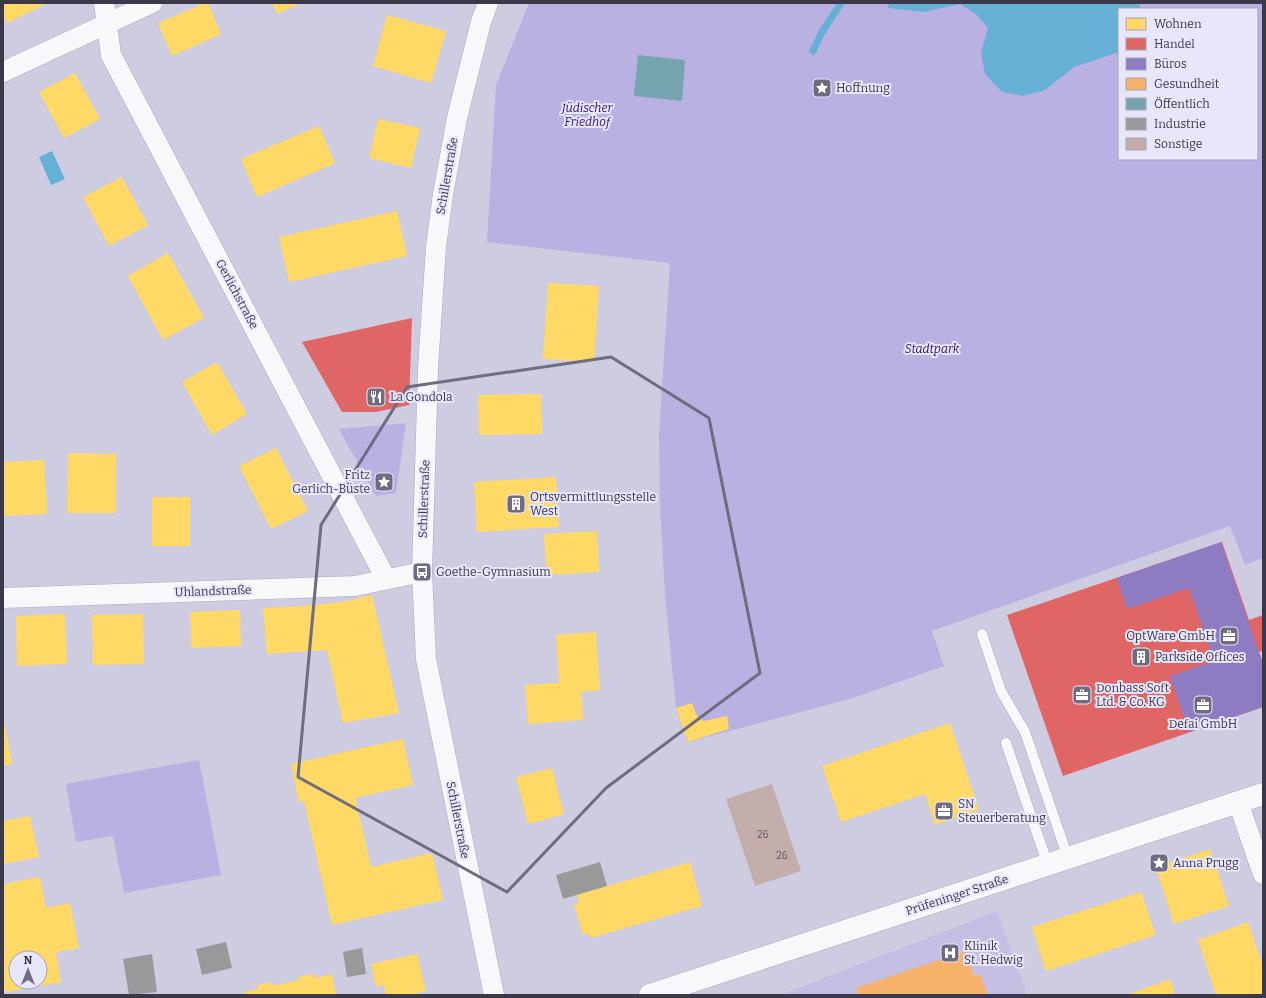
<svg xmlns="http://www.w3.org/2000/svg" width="1266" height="998" font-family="Bitter,serif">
<rect width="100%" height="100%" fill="#cecce1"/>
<!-- built -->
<path fill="#c5c0e3" d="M997,911L1027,995H780Z"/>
<!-- green -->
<g fill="#b8b1e2" fill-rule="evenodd">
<path d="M529,3H1263V558L1245,565L1230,526L932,631L944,666L850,699L688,742L676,708L665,594L660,505L659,435L670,263L487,242L496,85ZM1119,9H1257V159H1119Z"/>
<path d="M406,423L396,493L376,496L339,429Z"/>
<path d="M199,760L221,875L124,893L113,836L76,842L66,784Z"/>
</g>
<!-- water -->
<g fill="#66b0d6">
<path d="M889,3H1139L1141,9H1119V52L1074,67L1045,90L1023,96L1002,92L985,74L981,53L988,28L976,14L960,4L924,12L888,8Z"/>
<path d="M52,151L65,179L51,185L39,157Z"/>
</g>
<!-- homes -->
<g fill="#ffd966" fill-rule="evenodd">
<path d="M3,3H43L44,5L7,23L3,15Z"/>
<path d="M205,3H208L221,34L172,56L158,23Z"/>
<path d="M272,3H302L277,14Z"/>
<path d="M387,15L446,31L431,83L373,66Z"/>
<path d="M75,73L100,119L64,138L39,92Z"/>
<path d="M378,119L420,128L411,168L369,158Z"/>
<path d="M319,126L335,163L257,197L241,159Z"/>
<path d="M122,177L148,225L109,246L83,197Z"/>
<path d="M397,211L407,256L289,282L279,237Z"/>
<path d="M168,253L204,318L163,340L128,276Z"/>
<path d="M548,283L599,286L594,362L543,359Z"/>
<path d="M217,362L247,414L212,435L182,382Z"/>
<path d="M541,394L542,434L479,435L478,395Z"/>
<path d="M276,448L308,511L271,529L239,466Z"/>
<path d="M68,453L116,454V513H67Z"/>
<path d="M44,460L47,514L3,516V462Z"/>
<path d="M556,477L559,527L477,532L474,482Z"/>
<rect x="152" y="497" width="38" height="49"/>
<path d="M597,531L599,572L547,575L544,534Z"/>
<path d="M372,595L399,713L343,723L327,650L267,654L263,608L303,606L343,602Z"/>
<path d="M240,610L241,646L191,648L190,612Z"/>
<path d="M65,614L67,664L17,666L16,616Z"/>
<path d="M143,614L144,664L93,665L92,615Z"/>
<path d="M596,632L600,690L581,692L583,720L528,724L525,685L559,683L556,635Z"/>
<path d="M692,703L697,716L704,721L727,716L729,729L688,742L676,708Z"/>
<path d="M950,723L979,810L935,825L925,794L841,822L822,766Z"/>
<path d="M3,725H5L12,764L3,766Z"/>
<path d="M403,739L413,785L355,798L371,867L432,853L443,900L332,925L304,801L299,802L291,764Z"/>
<path d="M552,768L564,814L528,824L516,777Z"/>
<path d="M30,816L39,857L3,864V821Z"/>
<path d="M1210,849L1229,906L1174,924L1156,867Z"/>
<path d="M690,862L702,906L590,938L589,933L583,935L574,904L579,903L577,895Z"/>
<path d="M40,877L46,908L70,903L79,948L56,952L61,982L5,992L3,982V950H5L3,939V884ZM16,958H40V982H16Z"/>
<path d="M1141,892L1156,935L1046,971L1032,927Z"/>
<path d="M1248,922L1263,966V995H1216L1198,940Z"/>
<path d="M417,954L426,991L410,995H386L384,985L376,987L371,964Z"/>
<path d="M314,974L315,978L332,974L336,995H245L244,992L258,989L257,985L272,982L273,986L299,980L298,977Z"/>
<path d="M1170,979L1175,995H1127Z"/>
</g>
<!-- shops -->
<g fill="#e06666">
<path d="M412,318L409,405L376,412H342L302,342Z"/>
<path d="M1222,542L1249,620L1263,615V651L1259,652L1263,662V707L1063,776L1007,615Z"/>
</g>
<!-- offices -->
<path fill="#8e7cc3" d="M1221,542L1263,664V707L1189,732L1170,676L1214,661L1189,588L1127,609L1117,578Z"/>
<!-- health -->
<path fill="#f6b26b" d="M966,951L974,976L980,974L988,995H859L856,988Z"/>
<!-- public -->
<path fill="#76a5af" d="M638,55L685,60L682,101L634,96Z"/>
<!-- industry -->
<g fill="#999">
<path d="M600,862L607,886L563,899L556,875Z"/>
<path d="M226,942L232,968L202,975L196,949Z"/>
<path d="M362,948L366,974L347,977L343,952Z"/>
<path d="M152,954L157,992L129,995L123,959Z"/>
</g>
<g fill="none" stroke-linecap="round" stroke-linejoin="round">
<!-- stream -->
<path stroke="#66b0d6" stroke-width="7" d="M813,51L822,32L841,3"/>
</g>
<!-- building -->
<path fill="#c3aeac" d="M772,784L801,871L755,886L726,799Z"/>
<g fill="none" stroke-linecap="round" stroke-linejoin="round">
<!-- service casing -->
<g stroke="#acaabb" stroke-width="11">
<g id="service">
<path d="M982,634L1001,691L1025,732L1068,858"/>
<path d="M1006,743L1048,865"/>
</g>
</g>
<!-- minor casing -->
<g stroke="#acaabb" stroke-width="21">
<g id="minor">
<path d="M104,3L111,55L386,579"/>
<path d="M488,3L481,22L457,118L443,194L436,247L428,368L422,572L426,659L494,995"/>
<path d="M3,72L152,3"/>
<path d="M3,598L355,586L422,572"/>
<path d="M1238,802L1263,874"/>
</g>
</g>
<!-- tertiary casing -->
<g stroke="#acaabb" stroke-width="23">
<path id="tertiary" d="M650,995L1263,794"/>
</g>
<!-- service -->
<use href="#service" stroke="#f8f7fa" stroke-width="10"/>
<!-- minor -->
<use href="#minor" stroke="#f8f7fa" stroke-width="20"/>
<!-- tertiary -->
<use href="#tertiary" stroke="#f8f7fa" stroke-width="22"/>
</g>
<!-- marked area -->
<path fill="none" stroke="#6e6c7e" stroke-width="3" stroke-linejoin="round" d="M611,357L709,418L760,673L606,788L507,892L298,777L321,525L407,387Z"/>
<!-- icons -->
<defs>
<g id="sight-square" transform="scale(1)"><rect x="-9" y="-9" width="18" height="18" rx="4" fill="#6e6c7e" stroke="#e8e6fa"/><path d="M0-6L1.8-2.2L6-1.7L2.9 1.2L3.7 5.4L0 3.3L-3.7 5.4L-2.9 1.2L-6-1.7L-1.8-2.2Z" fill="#fff"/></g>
<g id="restaurant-square" transform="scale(1)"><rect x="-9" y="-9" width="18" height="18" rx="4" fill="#6e6c7e" stroke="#e8e6fa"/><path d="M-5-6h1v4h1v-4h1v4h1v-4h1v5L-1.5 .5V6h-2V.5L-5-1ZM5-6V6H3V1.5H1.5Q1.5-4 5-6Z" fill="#fff"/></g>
<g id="building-square" transform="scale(1)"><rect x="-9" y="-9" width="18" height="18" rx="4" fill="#6e6c7e" stroke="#e8e6fa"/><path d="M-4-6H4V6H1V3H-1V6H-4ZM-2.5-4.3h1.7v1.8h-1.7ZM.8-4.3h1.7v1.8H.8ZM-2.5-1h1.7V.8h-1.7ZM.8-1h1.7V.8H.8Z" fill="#fff"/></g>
<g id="bus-square" transform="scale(1)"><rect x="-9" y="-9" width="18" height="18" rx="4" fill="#6e6c7e" stroke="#e8e6fa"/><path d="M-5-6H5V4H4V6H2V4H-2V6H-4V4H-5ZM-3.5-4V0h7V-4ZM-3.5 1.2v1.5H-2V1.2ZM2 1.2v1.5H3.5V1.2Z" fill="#fff"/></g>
<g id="office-square" transform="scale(1)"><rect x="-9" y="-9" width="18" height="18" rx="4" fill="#6e6c7e" stroke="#e8e6fa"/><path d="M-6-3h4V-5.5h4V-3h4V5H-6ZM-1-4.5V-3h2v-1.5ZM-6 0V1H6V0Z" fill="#fff"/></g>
<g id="hospital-square" transform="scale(1)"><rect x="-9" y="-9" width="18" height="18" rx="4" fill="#6e6c7e" stroke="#e8e6fa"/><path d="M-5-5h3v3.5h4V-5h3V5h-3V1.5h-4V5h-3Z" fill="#fff"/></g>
</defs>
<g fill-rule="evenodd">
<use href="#sight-square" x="822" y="88"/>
<use href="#restaurant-square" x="376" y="397"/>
<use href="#sight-square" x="384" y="482"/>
<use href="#building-square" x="516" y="504"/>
<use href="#bus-square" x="422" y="572"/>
<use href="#office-square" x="1229" y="636"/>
<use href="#building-square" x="1141" y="657"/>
<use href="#office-square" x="1082" y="695"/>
<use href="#office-square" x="1203" y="705"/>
<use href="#office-square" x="944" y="811"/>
<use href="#sight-square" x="1159" y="863"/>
<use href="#hospital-square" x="950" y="953"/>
</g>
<g text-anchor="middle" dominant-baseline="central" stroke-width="4" stroke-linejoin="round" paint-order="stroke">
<!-- number labels -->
<g font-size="10" fill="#5d5662">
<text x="763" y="835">26</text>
<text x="782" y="856">26</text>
</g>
<!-- poi labels -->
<g font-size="12" fill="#3b3949" stroke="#e8e6fa" text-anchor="start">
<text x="836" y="88">Hoffnung</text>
<text x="390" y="397">La Gondola</text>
<text x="370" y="475" text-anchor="end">Fritz<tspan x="370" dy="14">Gerlich-Büste</tspan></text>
<text x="530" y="497">Ortsvermittlungsstelle<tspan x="530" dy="14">West</tspan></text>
<text x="436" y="572">Goethe-Gymnasium</text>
<text x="1215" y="636" text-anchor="end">OptWare GmbH</text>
<text x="1155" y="657">Parkside Offices</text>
<text x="1096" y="688">Donbass Soft<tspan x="1096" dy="14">Ltd. &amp; Co. KG</tspan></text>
<text x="1203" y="724" text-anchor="middle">Defai GmbH</text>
<text x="958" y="804">SN<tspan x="958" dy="14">Steuerberatung</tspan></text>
<text x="1173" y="863">Anna Prugg</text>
<text x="964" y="946">Klinik<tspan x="964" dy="14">St. Hedwig</tspan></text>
</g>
<!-- park labels -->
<g font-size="12" font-style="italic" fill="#30116a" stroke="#e8e6fa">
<text x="587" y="108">Jüdischer<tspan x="587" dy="14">Friedhof</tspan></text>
<text x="932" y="349">Stadtpark</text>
</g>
<!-- street labels -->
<g font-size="12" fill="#3b3949" stroke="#e8e6fa">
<text transform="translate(447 176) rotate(-80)">Schillerstraße</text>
<text transform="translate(237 294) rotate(62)">Gerlichstraße</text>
<text transform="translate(424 499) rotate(-88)">Schillerstraße</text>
<text transform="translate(213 591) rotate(-2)">Uhlandstraße</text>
<text transform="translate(458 820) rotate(79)">Schillerstraße</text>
<text transform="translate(957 895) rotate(-18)">Prüfeninger Straße</text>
</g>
</g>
<!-- border -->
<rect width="1266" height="998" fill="none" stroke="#3b3949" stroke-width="8"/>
<!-- legend -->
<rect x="1118" y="8" width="140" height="152" fill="#e8e6fa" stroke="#a3a1b3"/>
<rect x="1126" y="18" width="20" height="12" fill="#ffd966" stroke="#a3a1b3"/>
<text x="1154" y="28" font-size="12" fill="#3b3949">Wohnen</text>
<rect x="1126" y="38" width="20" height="12" fill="#e06666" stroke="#a3a1b3"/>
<text x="1154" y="48" font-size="12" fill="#3b3949">Handel</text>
<rect x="1126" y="58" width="20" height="12" fill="#8e7cc3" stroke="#a3a1b3"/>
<text x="1154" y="68" font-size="12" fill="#3b3949">Büros</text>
<rect x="1126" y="78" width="20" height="12" fill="#f6b26b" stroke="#a3a1b3"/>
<text x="1154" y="88" font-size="12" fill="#3b3949">Gesundheit</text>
<rect x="1126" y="98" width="20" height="12" fill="#76a5af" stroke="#a3a1b3"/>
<text x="1154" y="108" font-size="12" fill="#3b3949">Öffentlich</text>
<rect x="1126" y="118" width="20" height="12" fill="#999999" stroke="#a3a1b3"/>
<text x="1154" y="128" font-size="12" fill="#3b3949">Industrie</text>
<rect x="1126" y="138" width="20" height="12" fill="#c3aeac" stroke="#a3a1b3"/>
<text x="1154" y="148" font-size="12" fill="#3b3949">Sonstige</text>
<!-- north arrow -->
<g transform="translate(28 970)"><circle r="19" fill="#e8e6fa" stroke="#a3a1b3"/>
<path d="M0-3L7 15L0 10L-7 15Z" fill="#6e6c7e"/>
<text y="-6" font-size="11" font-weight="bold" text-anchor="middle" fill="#3b3949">N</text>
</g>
</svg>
